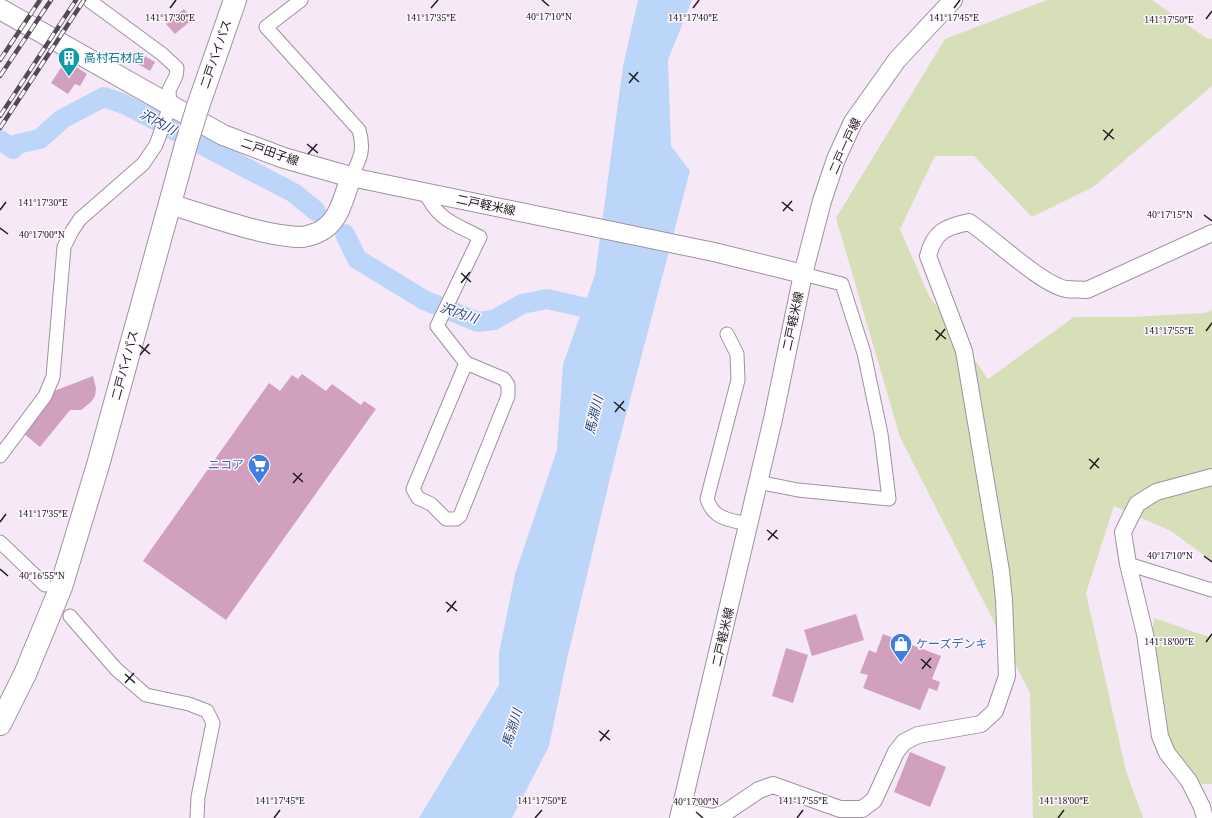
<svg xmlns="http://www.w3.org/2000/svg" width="1212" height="818" font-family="'Source Serif 4','Noto Sans JP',serif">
<rect width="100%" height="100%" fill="#f6e8f7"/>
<!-- green -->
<g fill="#d6dfb8">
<path d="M1047,0H1152L1206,38L1212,39V86L1093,187L1032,217L974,156H935L900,229L928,294L988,379L1074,317H1130L1205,313L1212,310V561L1171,531L1114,506L1086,593L1126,771L1143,818H1033L1030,693L900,437L836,218L945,39Z"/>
<path d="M1154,618L1212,638V784H1181L1148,679Z"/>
</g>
<!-- water -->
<path fill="#bcd6f9" d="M638,0H692L668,60L671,146L690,171L616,453L567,659L549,746L512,818H419L499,685V653L515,574L557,450L563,364L595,275L623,66Z"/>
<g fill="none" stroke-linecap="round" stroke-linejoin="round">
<!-- river -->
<g stroke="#bcd6f9" stroke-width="20">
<path d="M0,140L13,149L17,144L40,139L62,119L104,97L124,104L294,193L316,211"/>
<path d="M345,234L357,259L424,300L478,322L494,320L522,304L547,299L609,313"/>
</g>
</g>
<!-- building -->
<g fill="#d1a0bf">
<path d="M184,9L193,19L175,34L166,24Z"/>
<path d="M136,51L155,62L150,71L131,60Z"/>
<path d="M66,60L87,74L80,86L75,84L68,94L51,83Z"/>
<path d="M302,374L326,391L332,384L361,405L364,401L376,409L226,620L143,561L269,383L280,391L292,375L298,379Z"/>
<path d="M93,376L96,388L95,396L91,402L81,410H70L40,447L23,433L51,398L50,395L54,391Z"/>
<path d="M856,614L864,640L812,656L804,630Z"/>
<path d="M883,634L941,656L932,679L940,682L937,691L929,688L920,710L863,688L868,675L860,673L869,650L876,653Z"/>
<path d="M786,648L808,655L793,703L772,696Z"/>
<path d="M910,752L946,767L930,807L894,792Z"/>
</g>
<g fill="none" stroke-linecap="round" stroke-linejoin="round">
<!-- minor casing -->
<g stroke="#9f92a0" stroke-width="15">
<g id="minor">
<path d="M301,0L266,27L359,130C365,150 360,159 351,177"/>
<path d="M425,192C438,220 453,223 480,237L437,326L466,363L413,489L418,498L431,504L446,519H456L460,516L508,396V385L504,379L466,363"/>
<path d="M727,334L737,354L738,380L707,499C714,520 730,520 749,524"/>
<path d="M0,456L45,396L53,377L64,247L72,231L80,219L143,164L156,145L170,106L169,90L176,76L177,68L162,54L90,1"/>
<path d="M758,482L798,490L889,499L881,434L864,353L842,284L803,274"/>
<path d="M0,542L45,585"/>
<path d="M1128,564L1212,590"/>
<path d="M70,616L116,669L146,695L189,704L207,711L213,723L198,797L197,818"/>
</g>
</g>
<!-- tertiary casing -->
<g stroke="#9f92a0" stroke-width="18">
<g id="tertiary">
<path d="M681,811L713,817L725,813L759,790L773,785L840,809H862L874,800L896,752L904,742L918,735L981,724L995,711L1007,676L1004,600L1001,571L964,351L928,256C934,232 945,227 969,222C993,238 1041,284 1066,289C1073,290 1080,289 1087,290L1212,233"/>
<path d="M1205,818L1202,807L1189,781L1167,753L1160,736L1145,634L1128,564L1123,532L1137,504L1156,492L1212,477"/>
</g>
</g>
<!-- secondary casing -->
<g stroke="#9f92a0" stroke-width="20">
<g id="secondary">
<path d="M351,177L714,252L803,274"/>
<path d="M679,818L773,419L803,274L822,201L836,159L853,122L897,60L953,0"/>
</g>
</g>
<!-- primary casing -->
<g stroke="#9f92a0" stroke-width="22">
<path id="primary" d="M0,9L223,135L284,158L351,177C345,193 340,218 325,228C321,232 309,236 303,237C264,237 207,215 169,204"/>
</g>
<!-- trunk casing -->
<g stroke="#9f92a0" stroke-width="24">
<g id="trunk">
<path d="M198,106L235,0"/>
<path d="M0,724L25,674L61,587L98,465L186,145"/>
</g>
</g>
<!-- minor -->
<use href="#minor" stroke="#fff" stroke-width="13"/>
<!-- tertiary -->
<use href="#tertiary" stroke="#fff" stroke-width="16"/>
<!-- secondary -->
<use href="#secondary" stroke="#fff" stroke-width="18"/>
<!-- primary -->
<use href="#primary" stroke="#fff" stroke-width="20"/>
<!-- trunk -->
<use href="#trunk" stroke="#fff" stroke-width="22"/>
<!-- rail casing -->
<g stroke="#524b52" stroke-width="4.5">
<g id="rail">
<path d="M0,60L40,0"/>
<path d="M0,76L51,0"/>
<path d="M0,116L76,0"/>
<path d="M0,128L84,0"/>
</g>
</g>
<!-- rail -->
<use href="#rail" stroke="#fef8fe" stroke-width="3" stroke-dasharray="9" stroke-linecap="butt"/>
<!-- trunk-bridge casing -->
<g stroke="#9f92a0" stroke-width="24" stroke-linecap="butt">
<path id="trunk-bridge" d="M186,145L198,106"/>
</g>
<!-- trunk-bridge -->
<use href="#trunk-bridge" stroke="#fff" stroke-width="22"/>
</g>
<!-- ticks -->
<path fill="none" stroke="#201b20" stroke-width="1.5" d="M542,0L549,6M170,8L176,0M431,8L438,0M693,8L699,0M954,8L960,0M1206,19L1212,11M629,73L639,82M629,83L638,72M1103,130L1114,139M1104,140L1113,129M307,144L318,153M308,154L317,144M782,202L793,211M0,210L6,202M783,211L792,201M1204,215L1212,221M0,228L8,234M461,273L471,282M461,283L470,272M935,330L946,339M1206,331L1212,323M936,340L945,329M139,345L150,354M140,355L149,344M614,402L625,411M615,412L624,401M1089,459L1099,468M1090,469L1099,458M293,473L303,482M293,483L302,473M0,522L6,514M767,530L778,539M768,540L777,530M1204,556L1212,562M0,569L8,576M446,602L457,611M447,612L456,601M1206,642L1212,634M921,659L931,668M922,669L931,658M125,674L135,683M125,683L134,673M599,731L610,740M600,741L609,730M696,812L703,818M274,818L280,810M535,818L542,810M797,818L803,810M1058,818L1064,810"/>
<!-- icons -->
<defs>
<g id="building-pin" transform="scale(1.15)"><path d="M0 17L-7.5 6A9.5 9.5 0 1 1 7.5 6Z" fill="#0f9aa8" stroke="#fef8fe"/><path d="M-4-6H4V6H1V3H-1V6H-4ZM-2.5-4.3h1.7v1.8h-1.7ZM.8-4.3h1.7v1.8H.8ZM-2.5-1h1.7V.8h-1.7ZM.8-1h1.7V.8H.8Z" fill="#fff"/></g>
<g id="supermarket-pin" transform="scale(1.15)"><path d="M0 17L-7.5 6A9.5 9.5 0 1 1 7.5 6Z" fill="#3f7fe0" stroke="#fef8fe"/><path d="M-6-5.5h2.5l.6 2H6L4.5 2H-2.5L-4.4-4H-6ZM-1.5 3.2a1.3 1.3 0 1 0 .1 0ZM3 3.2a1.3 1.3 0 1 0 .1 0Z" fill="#fff"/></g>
<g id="shop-pin" transform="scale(1.15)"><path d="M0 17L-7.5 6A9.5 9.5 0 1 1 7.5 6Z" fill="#3f7fe0" stroke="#fef8fe"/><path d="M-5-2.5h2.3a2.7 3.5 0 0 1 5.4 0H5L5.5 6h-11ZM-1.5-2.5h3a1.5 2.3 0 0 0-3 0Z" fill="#fff"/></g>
</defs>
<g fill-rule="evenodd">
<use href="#building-pin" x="69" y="58"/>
<use href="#supermarket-pin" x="259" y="465"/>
<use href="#shop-pin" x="901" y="644"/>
</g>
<g text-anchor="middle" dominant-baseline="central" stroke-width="3" stroke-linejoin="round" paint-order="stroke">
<!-- street labels -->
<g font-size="12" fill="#201b20" stroke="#fef8fe">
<text transform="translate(216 54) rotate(-71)">二戸バイパス</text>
<text transform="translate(845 146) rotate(-66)">二戸一戸線</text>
<text transform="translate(270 152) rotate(19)">二戸田子線</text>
<text transform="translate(486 205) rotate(12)">二戸軽米線</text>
<text transform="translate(793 321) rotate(-78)">二戸軽米線</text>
<text transform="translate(125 365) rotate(-75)">二戸バイパス</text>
<text transform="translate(723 637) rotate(-77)">二戸軽米線</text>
</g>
<!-- culture labels -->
<g font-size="12" fill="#0d838f" stroke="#fef8fe" text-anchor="start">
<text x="84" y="58">高村石材店</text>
</g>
<!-- shop labels -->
<g font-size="12" fill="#366cbe" stroke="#fef8fe" text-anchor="end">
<text x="244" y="465">ニコア</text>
<text x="916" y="644" text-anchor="start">ケーズデンキ</text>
</g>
<!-- water labels -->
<g font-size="13" font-style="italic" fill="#224b80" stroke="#fef8fe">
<text transform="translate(158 122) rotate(28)">沢内川</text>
<text transform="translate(459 313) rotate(19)">沢内川</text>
<text transform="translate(594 415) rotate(-76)">馬淵川</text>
<text transform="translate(512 728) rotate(-73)">馬淵川</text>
</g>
</g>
<g font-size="10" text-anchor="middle" fill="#201b20" stroke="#fef8fe" stroke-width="3" stroke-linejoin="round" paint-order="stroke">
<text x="549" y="20">40°17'10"N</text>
<text x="170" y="21">141°17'30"E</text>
<text x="431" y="21">141°17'35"E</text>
<text x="693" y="21">141°17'40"E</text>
<text x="954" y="21">141°17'45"E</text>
<text x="1169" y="23">141°17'50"E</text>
<text x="43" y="206">141°17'30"E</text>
<text x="1170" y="218">40°17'15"N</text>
<text x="42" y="238">40°17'00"N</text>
<text x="1169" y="334">141°17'55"E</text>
<text x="43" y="517">141°17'35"E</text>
<text x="1170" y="559">40°17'10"N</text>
<text x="42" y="579">40°16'55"N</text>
<text x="1169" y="645">141°18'00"E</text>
<text x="280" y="804">141°17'45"E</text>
<text x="542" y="804">141°17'50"E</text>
<text x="803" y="804">141°17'55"E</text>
<text x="1064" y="804">141°18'00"E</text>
<text x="696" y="805">40°17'00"N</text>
</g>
</svg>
